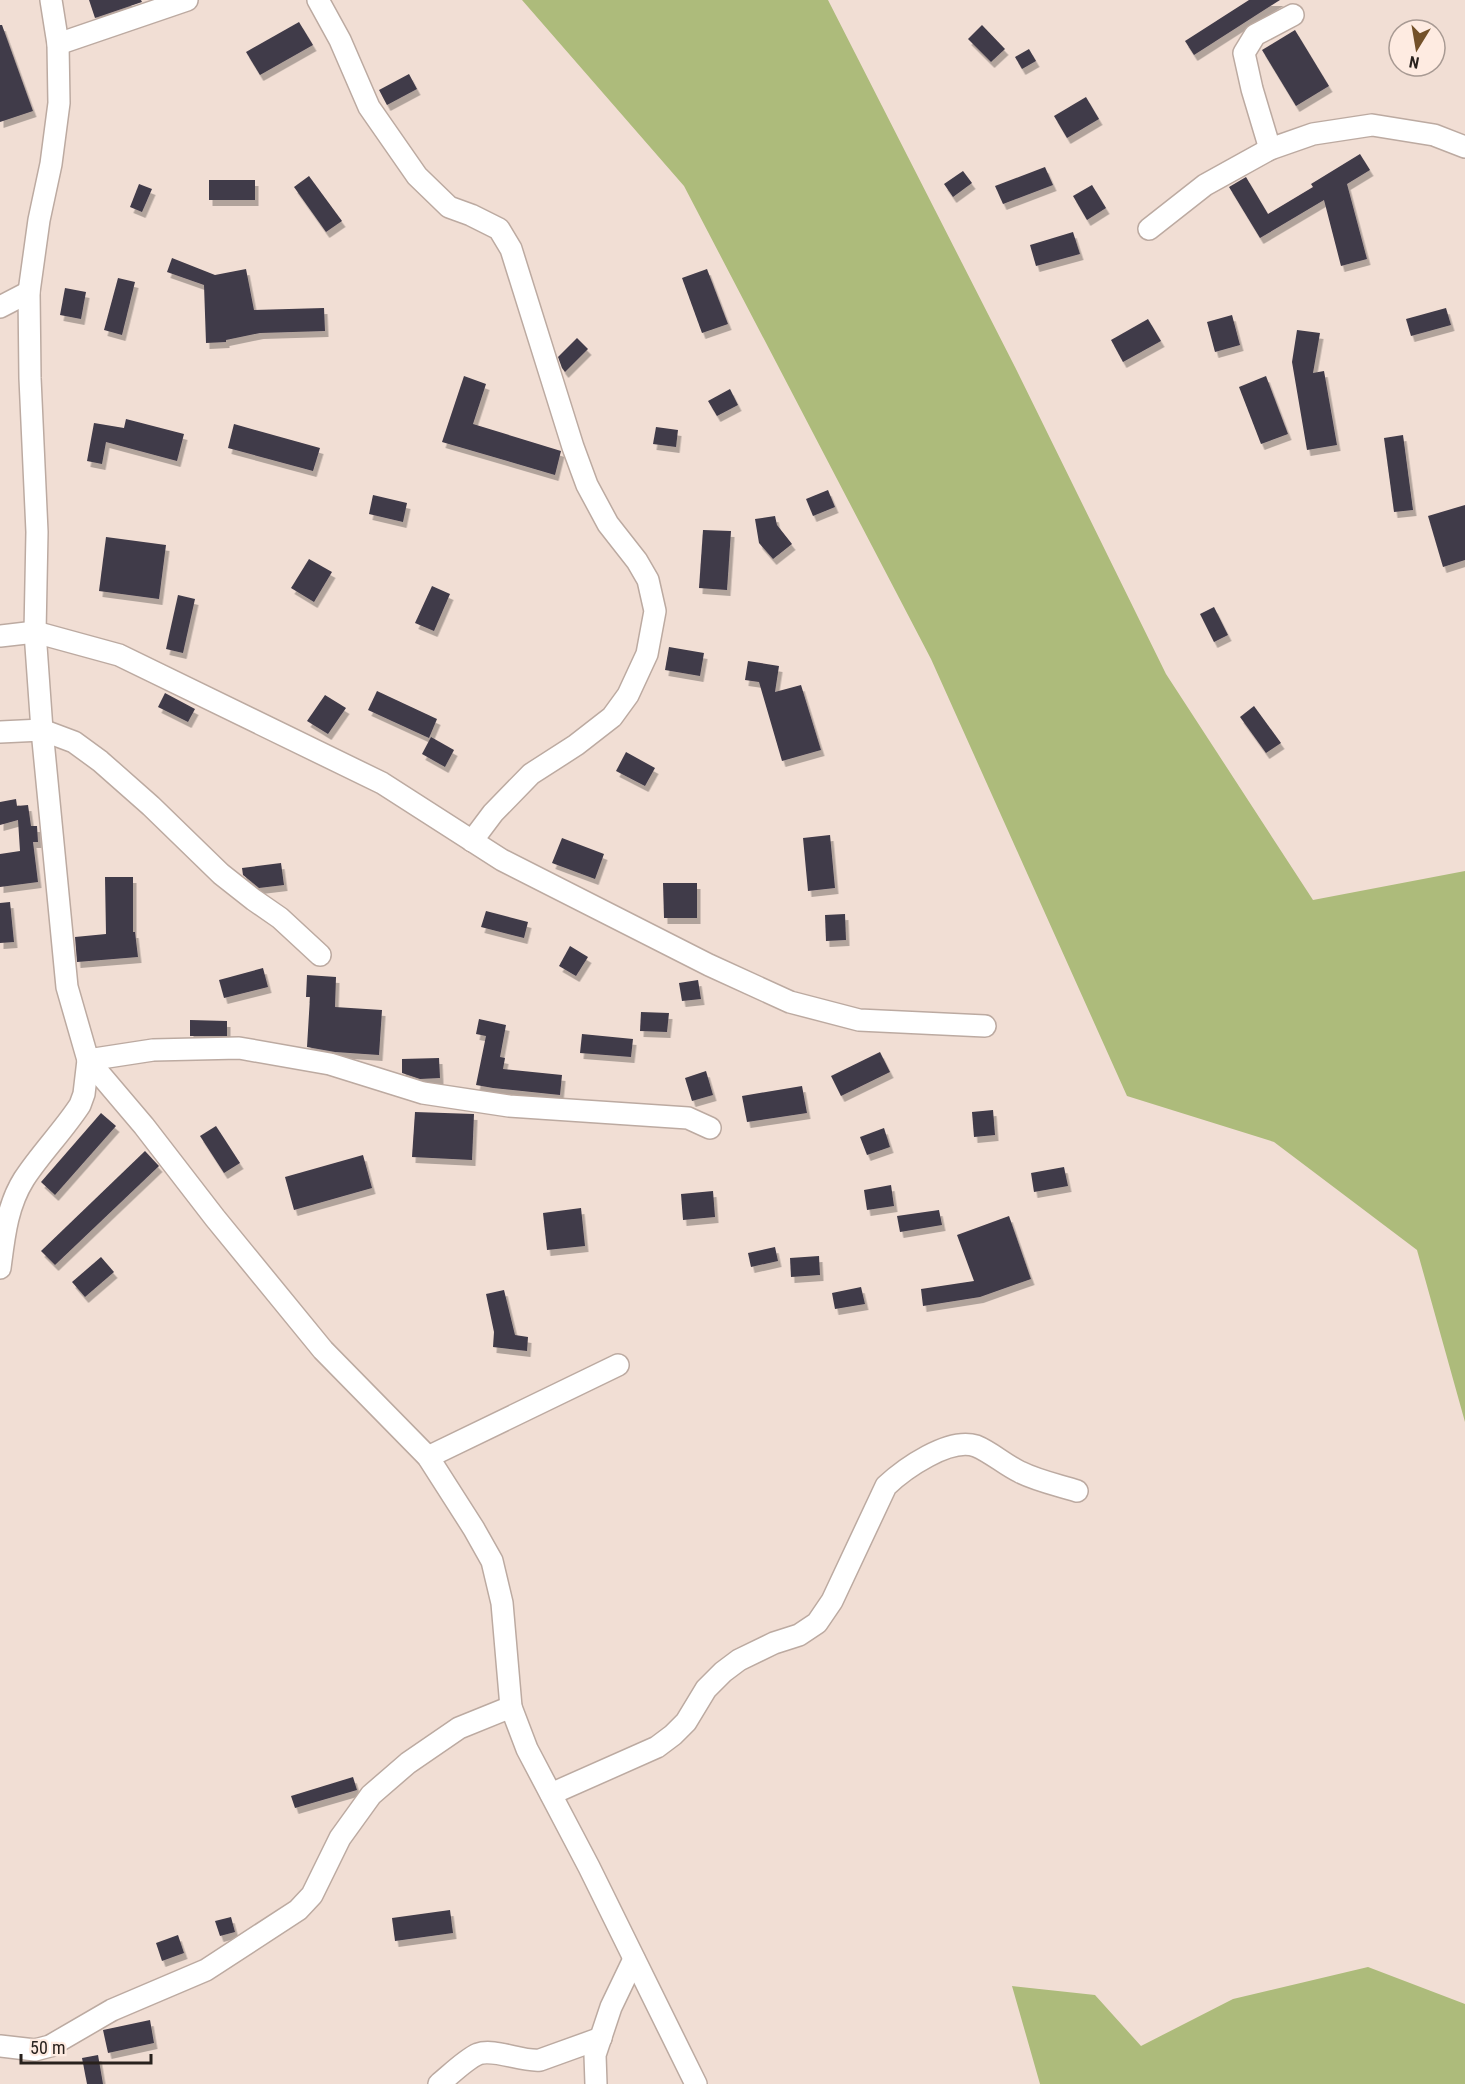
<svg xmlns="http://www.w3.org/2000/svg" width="1465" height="2084" font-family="'Roboto Condensed',sans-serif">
<defs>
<filter id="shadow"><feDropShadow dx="3.5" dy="6" stdDeviation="0" flood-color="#0004"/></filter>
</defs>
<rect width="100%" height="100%" fill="#f1ded4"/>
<!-- forest -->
<g fill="#adbb7b">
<path d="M522,0H828L1015,367L1166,674L1313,900L1465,871V1422L1417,1250L1274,1142L1127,1096L931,659L684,186Z"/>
<path d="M1368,1967L1465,2004V2084H1040L1012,1986L1095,1995L1141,2046L1233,1999Z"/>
</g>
<!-- building -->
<g fill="#403a48" filter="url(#shadow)">
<path d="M89,0H141L142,2L95,18Z"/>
<path d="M1249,0H1280L1194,55L1185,41Z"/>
<path d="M299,22L313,45L260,75L246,52Z"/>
<path d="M0,25H2L33,111L0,122Z"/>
<path d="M982,25L1005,49L991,62L968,39Z"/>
<path d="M1295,30L1329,86L1296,106L1262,50Z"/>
<path d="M1029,49L1036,61L1022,69L1015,57Z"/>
<path d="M409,74L417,89L387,105L379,90Z"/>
<path d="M1086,97L1099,119L1067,138L1054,116Z"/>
<path d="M1360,154L1370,170L1347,184L1367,259L1341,266L1324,200L1260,238L1229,187L1246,177L1268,214L1313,187L1311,184Z"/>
<path d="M1045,167L1053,185L1003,204L995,186Z"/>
<path d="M963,171L972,183L953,197L944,184Z"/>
<path d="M309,176L342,221L326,232L294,187Z"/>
<rect x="209" y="180" width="46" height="20"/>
<path d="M139,184L152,189L142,212L130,207Z"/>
<path d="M1092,185L1106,208L1087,220L1073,196Z"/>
<path d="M1073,232L1080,254L1036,266L1030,245Z"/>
<path d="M172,258L215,275L246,269L254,310L324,308L325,331L260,333L226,340V342L206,343L204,285L167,272Z"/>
<path d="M707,269L728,324L702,333L682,278Z"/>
<path d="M118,278L135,282L122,335L104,330Z"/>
<path d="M65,288L86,292L81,319L60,315Z"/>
<path d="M1446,308L1451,325L1411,336L1406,319Z"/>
<path d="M1232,315L1240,345L1215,352L1207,322Z"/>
<path d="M1148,319L1161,341L1123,362L1111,340Z"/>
<path d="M1297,330L1320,333L1313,373L1324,371L1337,445L1307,450L1292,362Z"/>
<path d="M577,338L588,349L565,372L562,368L558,357Z"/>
<path d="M464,376L486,384L473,424L561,451L555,475L442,442Z"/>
<path d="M1266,376L1288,434L1261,444L1239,387Z"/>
<path d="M730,389L738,405L717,416L708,401Z"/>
<path d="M126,419L184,434L177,461L106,442L102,464L87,461L94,423L124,428Z"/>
<path d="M234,424L320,448L313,471L228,448Z"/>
<path d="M656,427L678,430L676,447L653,444Z"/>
<path d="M1403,435L1413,510L1394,512L1384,438Z"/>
<path d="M828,490L835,507L813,516L806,499Z"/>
<path d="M373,495L407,503L403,522L369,514Z"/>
<path d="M1465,505V560L1443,567L1428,516Z"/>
<path d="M775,516L777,525L792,544L773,559L759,543L755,519Z"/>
<path d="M703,530L731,531L727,590L699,588Z"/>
<path d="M106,537L166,545L159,599L99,591Z"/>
<path d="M309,559L332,572L314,602L291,588Z"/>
<path d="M432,586L450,594L434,631L415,623Z"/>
<path d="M178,595L195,599L183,653L166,649Z"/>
<path d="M1214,607L1228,635L1214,642L1200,614Z"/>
<path d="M669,647L704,653L700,676L665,670Z"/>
<path d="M748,661L779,666L775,692L801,685L821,750L782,761L759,682L745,680Z"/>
<path d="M377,691L437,719L429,738L368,710Z"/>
<path d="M165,693L195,709L188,722L158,707Z"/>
<path d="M325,695L346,708L328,734L307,721Z"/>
<path d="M1254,706L1281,743L1266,753L1240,717Z"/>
<path d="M431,737L454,750L445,767L422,754Z"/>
<path d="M626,752L655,768L645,786L616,771Z"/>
<path d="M16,799L17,806L28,805L31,826H37L38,842H33L38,882L0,887V854L20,851L18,820L0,825V802Z"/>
<path d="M830,835L835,888L808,891L803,838Z"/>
<path d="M562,838L604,854L595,879L552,863Z"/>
<path d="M281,863L284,885L259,888L243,875L242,868Z"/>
<path d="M105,877H133V932H135L138,957L77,962L75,937L106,934Z"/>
<path d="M663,883H697V918H664Z"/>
<path d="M10,902L14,942L0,943V903Z"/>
<path d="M486,911L528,922L524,938L481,927Z"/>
<path d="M845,914L846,940L826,941L825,915Z"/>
<path d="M570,946L588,957L576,976L559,966Z"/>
<path d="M263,968L268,987L224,998L219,980Z"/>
<path d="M307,975L336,977L335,1007L382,1010L379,1055L335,1052L307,1047L310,997H306Z"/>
<path d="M698,980L701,999L682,1001L679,983Z"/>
<path d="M641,1012L669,1013L667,1032L640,1031Z"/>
<path d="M479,1019L506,1025L500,1057L505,1058L503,1069L562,1075L560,1095L493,1088L476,1085L486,1036L476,1034Z"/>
<path d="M190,1020L227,1021V1036H190Z"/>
<path d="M582,1034L633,1039L631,1057L580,1053Z"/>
<path d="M880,1052L890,1072L841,1096L831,1076Z"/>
<path d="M439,1058L440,1078L420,1079L402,1073V1059Z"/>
<path d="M706,1071L713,1095L692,1101L685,1078Z"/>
<path d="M802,1086L807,1113L747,1122L742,1096Z"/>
<path d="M993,1110L995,1135L974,1137L972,1112Z"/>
<path d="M415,1112L474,1114L472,1160L412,1157Z"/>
<path d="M101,1113L116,1126L55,1195L41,1182Z"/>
<path d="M216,1126L240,1163L224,1173L200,1136Z"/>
<path d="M884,1128L890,1147L867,1155L860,1137Z"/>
<path d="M145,1151L159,1166L55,1265L41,1251Z"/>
<path d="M363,1155L372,1188L294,1210L285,1177Z"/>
<path d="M1064,1167L1068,1186L1034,1192L1031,1173Z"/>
<path d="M891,1185L894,1206L867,1210L864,1190Z"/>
<path d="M713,1191L715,1217L683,1220L681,1194Z"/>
<path d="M581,1208L585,1246L547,1250L543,1213Z"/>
<path d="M939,1210L942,1225L900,1232L897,1216Z"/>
<path d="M1009,1216L1031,1279L980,1297L923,1306L921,1289L974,1281L957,1235Z"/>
<path d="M775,1247L778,1261L751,1267L748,1253Z"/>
<path d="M819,1256L820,1275L791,1277L790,1258Z"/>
<path d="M101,1257L114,1272L85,1297L72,1282Z"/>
<path d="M861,1287L865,1304L835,1309L832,1293Z"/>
<path d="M504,1290L515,1335L528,1337L527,1351L493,1347L494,1332L486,1294Z"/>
<path d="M353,1777L357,1790L295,1808L291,1796Z"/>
<path d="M450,1910L453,1933L395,1941L392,1918Z"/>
<path d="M231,1917L235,1932L220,1936L215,1921Z"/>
<path d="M178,1935L184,1953L162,1961L156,1943Z"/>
<path d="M150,2020L154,2043L108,2053L103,2030Z"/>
<path d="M98,2055L103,2084H87L82,2058Z"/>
</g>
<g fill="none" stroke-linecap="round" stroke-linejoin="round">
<!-- minor casing -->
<g stroke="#bcaaa1" stroke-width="24">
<g id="minor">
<path d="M318,0L340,40L369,107L417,176L449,207L471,215L499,229L511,249L573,447L587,485L608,524L637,561L648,580L655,611L647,654L628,695L612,717L576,745L531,774L493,813L472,841"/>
<path d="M58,44L187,0"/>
<path d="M1270,149L1252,89L1244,53L1255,35L1293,15"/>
<path d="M1149,229L1205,185L1270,149L1313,134L1372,125L1434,135L1465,147"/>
<path d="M0,307L29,292"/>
<path d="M0,636L35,632L119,655L382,783L502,860L709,965L790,1002L859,1020L985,1026"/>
<path d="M0,732L42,730L74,742L100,761L151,806L221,874L254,900L280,918L320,955"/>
<path d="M88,1060L144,1126L215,1218L323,1350L428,1457L474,1529L492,1561L502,1603L511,1707L527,1749L589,1867L696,2084"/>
<path d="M88,1060L153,1050L239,1048L330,1064L423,1093L509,1106L688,1118L710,1128"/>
<path d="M0,1268C4,1237 7,1206 24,1179C41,1153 63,1131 80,1105L84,1094L88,1060L67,987L42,730L35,632L37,532L30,378L29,292L39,220L51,164L59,103L58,44L51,0"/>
<path d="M428,1457L618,1365"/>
<path d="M551,1794L657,1747L673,1735L686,1722L706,1689L723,1672L739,1660L774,1643L799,1635L817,1623L832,1601L886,1486C904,1469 949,1437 976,1446C991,1452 1005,1465 1020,1472C1038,1481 1058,1485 1077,1491"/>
<path d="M0,2046L35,2050L50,2046L112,2010L206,1970L298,1910L312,1895L340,1838L371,1795L408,1763L459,1728L511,1707"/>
<path d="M439,2084C449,2076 466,2059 478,2054C494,2048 522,2062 540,2060L601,2038"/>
<path d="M596,2084L595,2055L611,2007L634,1959"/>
</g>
</g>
<!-- minor -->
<use href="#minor" stroke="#fff" stroke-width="21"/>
</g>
<!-- north arrow -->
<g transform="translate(1417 48) rotate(191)"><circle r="28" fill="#feebe1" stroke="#a89a93" stroke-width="1.5"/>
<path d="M0-4.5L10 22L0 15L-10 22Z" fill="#735129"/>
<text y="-9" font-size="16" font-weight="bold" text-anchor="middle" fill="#28211d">N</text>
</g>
<!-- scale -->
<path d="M21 2054v9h130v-9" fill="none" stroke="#28211d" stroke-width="3"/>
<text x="30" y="2054" font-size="18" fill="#28211d" stroke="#feebe1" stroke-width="4.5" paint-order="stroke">50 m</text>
</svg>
